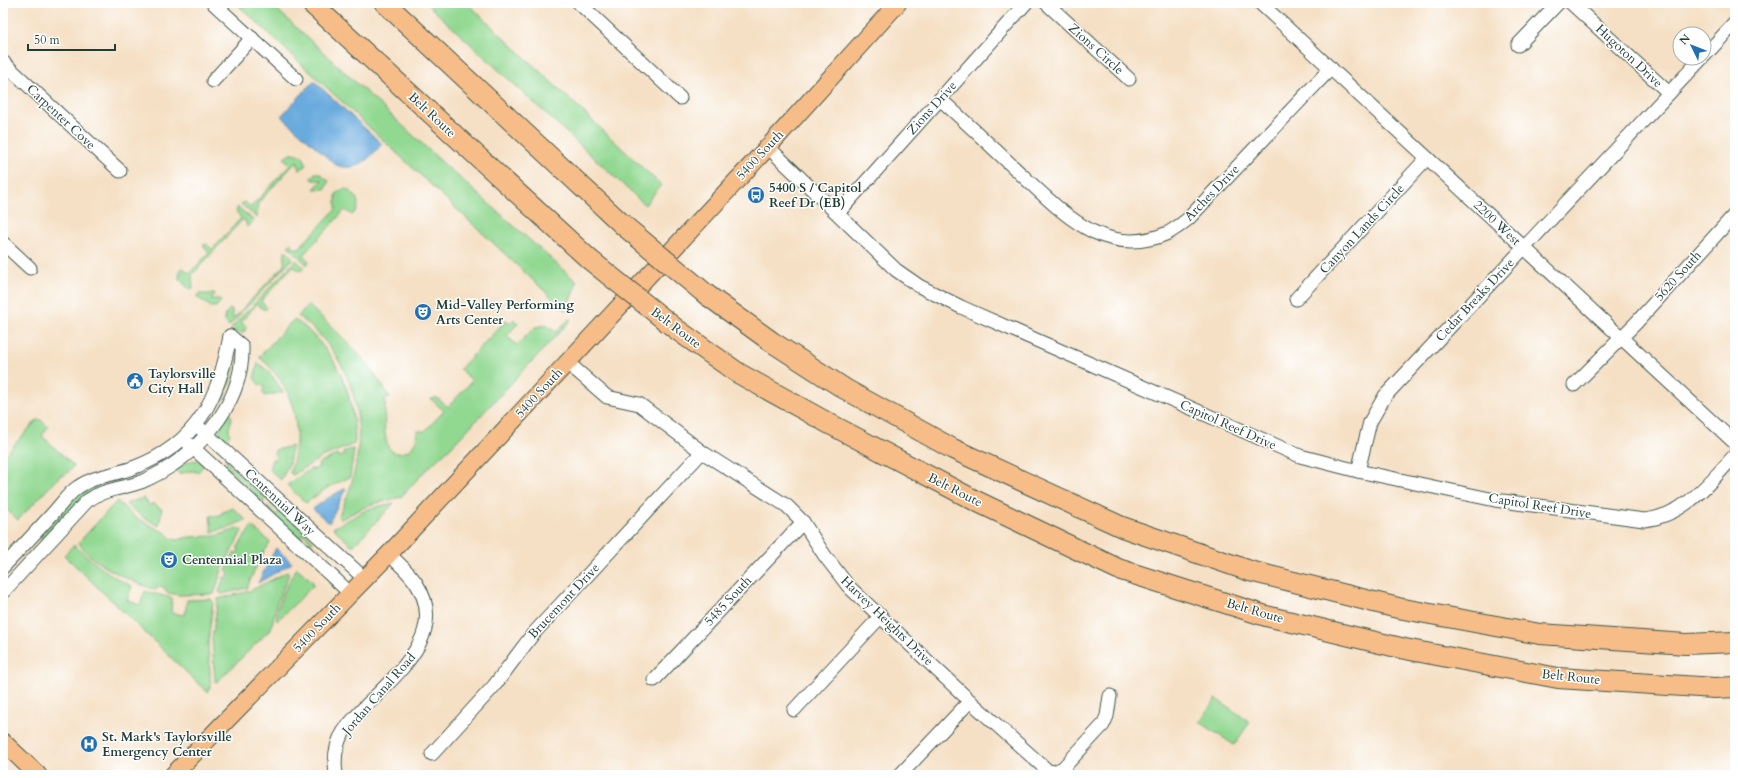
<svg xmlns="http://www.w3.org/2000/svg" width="1738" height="778" font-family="Cardo,serif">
<rect width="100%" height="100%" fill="#fff"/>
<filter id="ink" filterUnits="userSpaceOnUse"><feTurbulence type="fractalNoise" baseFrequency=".025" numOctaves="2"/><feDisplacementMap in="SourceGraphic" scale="8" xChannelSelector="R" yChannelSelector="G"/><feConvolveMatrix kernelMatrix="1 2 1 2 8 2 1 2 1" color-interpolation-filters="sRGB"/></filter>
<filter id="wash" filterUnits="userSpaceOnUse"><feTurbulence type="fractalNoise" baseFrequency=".012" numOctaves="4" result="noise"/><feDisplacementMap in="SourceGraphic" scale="16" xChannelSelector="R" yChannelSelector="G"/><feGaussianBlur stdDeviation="0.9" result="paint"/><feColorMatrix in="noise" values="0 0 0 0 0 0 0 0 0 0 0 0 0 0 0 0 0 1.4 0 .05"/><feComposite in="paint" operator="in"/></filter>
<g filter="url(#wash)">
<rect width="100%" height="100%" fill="#f5e0c5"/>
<!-- green -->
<g fill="#91d891" stroke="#588a62">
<path d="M236,3H270L443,163L577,282L566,311Z"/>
<path d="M426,3H467L661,185L645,205Z"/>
<path d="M292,153C299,153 306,157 306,165L299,171L297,161L258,203L257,218L241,204L245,202L251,207L290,165L284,158Z"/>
<path d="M319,173L329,181L325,189H314L322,180H312L311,178L315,173Z"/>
<path d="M344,188C356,192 364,206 352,215L345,210L303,255L309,261L307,265L288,246L291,243L293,248H299L336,209V194Z"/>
<path d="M238,207L254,221L247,227L245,220H242L192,275L193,288L189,289L179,279L180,270L183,268L189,273L209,253L203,245L206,244L212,249L241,218L236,211Z"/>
<path d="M285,250L293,258L229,326L224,320L225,314L230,309L232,310L233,319L284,265Z"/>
<path d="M296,260L304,268L300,271L293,266L261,301L267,308L264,310L257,304L241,322L246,326L245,331L242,333L235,332L231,328Z"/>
<path d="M198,294H215L211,299H220L221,301L216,307H211L197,297Z"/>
<path d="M308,305C340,334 369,360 390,398H386L385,400C386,415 377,468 411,449L416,441L417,431H425L444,411L431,399L437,398L448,407L472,381L460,369L506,320L510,323L514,319L518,323L507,336L517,345L535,327L546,325L556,332L569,319L571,320L453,445L426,470L401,497L369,505L341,519L338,517C374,447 364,364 298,316Z"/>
<path d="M293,320C299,321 307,329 312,334C342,364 354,399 355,441L354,444L322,457L293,475L290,473C304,430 295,386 259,357Z"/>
<path d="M231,358H236L231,380L223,400L219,397L226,378Z"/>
<path d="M258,363L270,373L283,392L265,396L262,391L265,389L261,384L259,385L254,378Z"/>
<path d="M228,413L232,417L229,429L230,435L224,442C214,432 222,423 228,413Z"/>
<path d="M37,420H41L48,427L42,436L74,466L65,475H61L18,520L3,506V457Z"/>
<path d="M292,446L289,464L281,480L269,469L272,459L275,460L276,455L274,454L275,450Z"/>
<path d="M352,449L354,450L350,477L327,488L306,503L287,485L312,468L313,470L319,467L318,464L338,454L339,457L344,455L343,452Z"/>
<path d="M225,458L230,463V466L266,499L263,502L228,469H225L219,464L226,465L227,462Z"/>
<path d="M197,460L204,465L198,472L190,471L179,474L175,470L187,462Z"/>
<path d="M99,483V487L93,490L43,540L41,539L40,536L81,492Z"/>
<path d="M144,498L150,506L152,503L162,509L159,526L144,518L127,505V503Z"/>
<path d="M117,501L136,518L166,533L171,538L177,540L189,537L216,536L240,528L242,531L223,567L214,594L179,595L168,593L163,587H158L156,590C136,584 86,562 79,542Z"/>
<path d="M271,502L314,541L312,543L303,534L300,536L310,545L308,547L266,508L268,506L277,515L279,513L270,503Z"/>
<path d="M394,503L354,545H351L333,528L368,509Z"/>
<path d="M233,508L246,520L227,528L212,532L210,516L221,515V513Z"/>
<path d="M252,526L270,542L258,562L247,588L222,594L219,592L224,577L227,578L229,572L226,570L234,553L237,554L239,549L237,548Z"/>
<path d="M73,546H76C93,563 110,576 132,586L127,600L140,605L145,591L172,598L171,613L185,615L187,600L211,599L213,602L208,644L211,687L207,692L64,555Z"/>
<path d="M297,568L313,582V586L277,621C274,608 290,579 297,568Z"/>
<path d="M287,572L289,574L277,603L271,629L217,682H215L212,639L218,599L250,591Z"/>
<path d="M1216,699L1250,722L1234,745L1200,722Z"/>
</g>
<!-- water -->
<g fill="#6aabde" stroke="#447489">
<path d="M314,81L382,144C369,158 358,173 336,165L281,116Z"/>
<path d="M346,488L329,523L313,509L328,498Z"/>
<path d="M276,548L292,563L258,583Z"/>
</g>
</g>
<g filter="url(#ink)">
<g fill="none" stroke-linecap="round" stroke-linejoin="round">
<!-- minor casing -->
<g stroke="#3f554a" stroke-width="15">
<g id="minor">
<path d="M213,3L296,79"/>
<path d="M579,3L680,98"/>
<path d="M1046,3L1129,79"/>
<path d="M1260,3L1735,443"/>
<path d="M1571,3L1669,93"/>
<path d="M1518,45L1558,3"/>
<path d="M1704,56L1735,23"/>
<path d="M3,62L120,171"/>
<path d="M213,81L252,38"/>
<path d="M940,99C968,124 995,150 1023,176C1064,214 1106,260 1168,233C1175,229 1182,224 1188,219L1331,68"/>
<path d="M768,147L896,270L919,286L961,307L1300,456L1358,471L1495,500L1644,520C1685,516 1709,483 1735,455"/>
<path d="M838,213L1026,3"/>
<path d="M3,243L30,268"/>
<path d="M1296,299L1427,158"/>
<path d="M568,363L607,397L639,404L702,452L787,506L803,522L825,556L849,587L970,701L1047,770L1054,772L1063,768L1103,725L1107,716L1110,696"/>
<path d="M1574,385L1636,323L1735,214"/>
<path d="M201,429L365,579"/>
<path d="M189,444L351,594"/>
<path d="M1358,471L1370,422L1385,396L1702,58"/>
<path d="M3,567C20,549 38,530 55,511C62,503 69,493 78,487C95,475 116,475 135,467C197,444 219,398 230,336"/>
<path d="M3,592L87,501C103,489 122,489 141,482C193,460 244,407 242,346L230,336"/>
<path d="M654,680L803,522"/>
<path d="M794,710L881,616"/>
<path d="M432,754L494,686L533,634L702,452"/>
<path d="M336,775C334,760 335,744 344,731C373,689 456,643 416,583C409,572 398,563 389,554"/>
<path d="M900,775L970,701"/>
</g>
</g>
<!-- major casing -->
<g stroke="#3f554a" stroke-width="19">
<g id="major">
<path d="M3,742L38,775"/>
<path d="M173,775L389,554L768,147L898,3"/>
</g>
</g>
<!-- highway casing -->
<g stroke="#3f554a" stroke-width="22">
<g id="highway">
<path d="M311,3L589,259"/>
<path d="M385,3L622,224"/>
<path d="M707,295L772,342L845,389L953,449L1122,527L1250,571L1398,608L1540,634L1686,644L1735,642"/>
<path d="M676,329L738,373L828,423L974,500L1118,569L1266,616L1405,649L1558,678L1715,688L1735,687"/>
</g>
</g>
<!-- minor -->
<use href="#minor" stroke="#fff" stroke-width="13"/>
<!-- major -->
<use href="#major" stroke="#f7bd88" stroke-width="17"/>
<!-- highway -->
<use href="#highway" stroke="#f7bd88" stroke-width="20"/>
<!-- highway-bridge casing -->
<g stroke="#3f554a" stroke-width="22" stroke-linecap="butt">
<g id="highway-bridge">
<path d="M622,224L707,295"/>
<path d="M589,259L676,329"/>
</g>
</g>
<!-- highway-bridge -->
<use href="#highway-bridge" stroke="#f7bd88" stroke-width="20"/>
</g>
</g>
<!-- icons -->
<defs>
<g id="bus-disc" transform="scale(0.9)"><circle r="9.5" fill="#1f6fb2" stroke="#fff"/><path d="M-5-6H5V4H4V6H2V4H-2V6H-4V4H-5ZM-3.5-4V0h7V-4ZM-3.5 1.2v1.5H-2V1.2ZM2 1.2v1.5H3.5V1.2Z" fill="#fff"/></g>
<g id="theatre-disc" transform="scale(0.9)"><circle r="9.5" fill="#1f6fb2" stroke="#fff"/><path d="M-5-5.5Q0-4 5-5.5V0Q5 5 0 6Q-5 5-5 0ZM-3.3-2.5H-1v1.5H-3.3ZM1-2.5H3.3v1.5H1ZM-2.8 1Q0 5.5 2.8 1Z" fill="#fff"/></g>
<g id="civic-disc" transform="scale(0.9)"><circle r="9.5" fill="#1f6fb2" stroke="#fff"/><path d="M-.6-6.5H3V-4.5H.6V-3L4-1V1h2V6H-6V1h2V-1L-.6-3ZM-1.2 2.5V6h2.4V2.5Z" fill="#fff"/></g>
<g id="hospital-disc" transform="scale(0.9)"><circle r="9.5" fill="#1f6fb2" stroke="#fff"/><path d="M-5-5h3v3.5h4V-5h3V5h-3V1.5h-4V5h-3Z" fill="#fff"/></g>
</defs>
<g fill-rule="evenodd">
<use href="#bus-disc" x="756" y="195"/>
<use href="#theatre-disc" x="423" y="312"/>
<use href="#civic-disc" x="135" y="381"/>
<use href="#theatre-disc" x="169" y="560"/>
<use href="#hospital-disc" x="89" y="744"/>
</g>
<g text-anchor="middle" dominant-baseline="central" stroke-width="3" stroke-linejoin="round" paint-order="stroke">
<!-- street labels -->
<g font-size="13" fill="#1f3d34" stroke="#fff">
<text transform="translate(1096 49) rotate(42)">Zions Circle</text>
<text transform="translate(1629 56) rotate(43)">Hugoton Drive</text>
<text transform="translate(932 108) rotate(-48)">Zions Drive</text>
<text transform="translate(432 115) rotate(43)">Belt Route</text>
<text transform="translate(61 117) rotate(43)">Carpenter Cove</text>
<text transform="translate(760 155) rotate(-47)">5400 South</text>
<text transform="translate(1212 193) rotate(-46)">Arches Drive</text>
<text transform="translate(1497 223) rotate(43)">2200 West</text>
<text transform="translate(1362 229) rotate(-47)">Canyon Lands Circle</text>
<text transform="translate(1678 276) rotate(-48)">5620 South</text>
<text transform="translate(1475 300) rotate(-47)">Cedar Breaks Drive</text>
<text transform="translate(676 328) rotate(37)">Belt Route</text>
<text transform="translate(539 393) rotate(-47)">5400 South</text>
<text transform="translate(1228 425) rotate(24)">Capitol Reef Drive</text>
<text transform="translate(955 490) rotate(27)">Belt Route</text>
<text transform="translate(280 502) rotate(43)">Centennial Way</text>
<text transform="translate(1540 506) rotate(9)">Capitol Reef Drive</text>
<text transform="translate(564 601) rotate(-47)">Brucemont Drive</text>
<text transform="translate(728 601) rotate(-47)">5485 South</text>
<text transform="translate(1255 611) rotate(16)">Belt Route</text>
<text transform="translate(887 621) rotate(44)">Harvey Heights Drive</text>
<text transform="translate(317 628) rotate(-46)">5400 South</text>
<text transform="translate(1571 677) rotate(6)">Belt Route</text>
<text transform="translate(379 694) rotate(-49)">Jordan Canal Road</text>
</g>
<!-- poi labels -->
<g font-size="13" font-weight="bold" fill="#1f3d34" stroke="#fff" text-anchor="start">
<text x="769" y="188">5400 S / Capitol<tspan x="769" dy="15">Reef Dr (EB)</tspan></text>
<text x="436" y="305">Mid-Valley Performing<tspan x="436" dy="15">Arts Center</tspan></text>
<text x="148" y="374">Taylorsville<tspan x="148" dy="15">City Hall</tspan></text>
<text x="182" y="560">Centennial Plaza</text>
<text x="102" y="737">St. Mark's Taylorsville<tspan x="102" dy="15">Emergency Center</tspan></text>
</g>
</g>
<!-- margin -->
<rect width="1738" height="778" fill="none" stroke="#fff" stroke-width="16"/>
<!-- north arrow -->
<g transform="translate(1692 46) rotate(313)"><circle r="19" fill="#ffffff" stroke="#a5b1ae"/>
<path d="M0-3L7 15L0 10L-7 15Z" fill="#1f6fb2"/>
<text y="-6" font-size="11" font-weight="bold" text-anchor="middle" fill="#1f3d34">N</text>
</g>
<!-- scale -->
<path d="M28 44v6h87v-6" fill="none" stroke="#1f3d34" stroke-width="2"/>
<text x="34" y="44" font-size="12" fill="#1f3d34" stroke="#ffffff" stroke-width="3" paint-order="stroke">50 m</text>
</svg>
